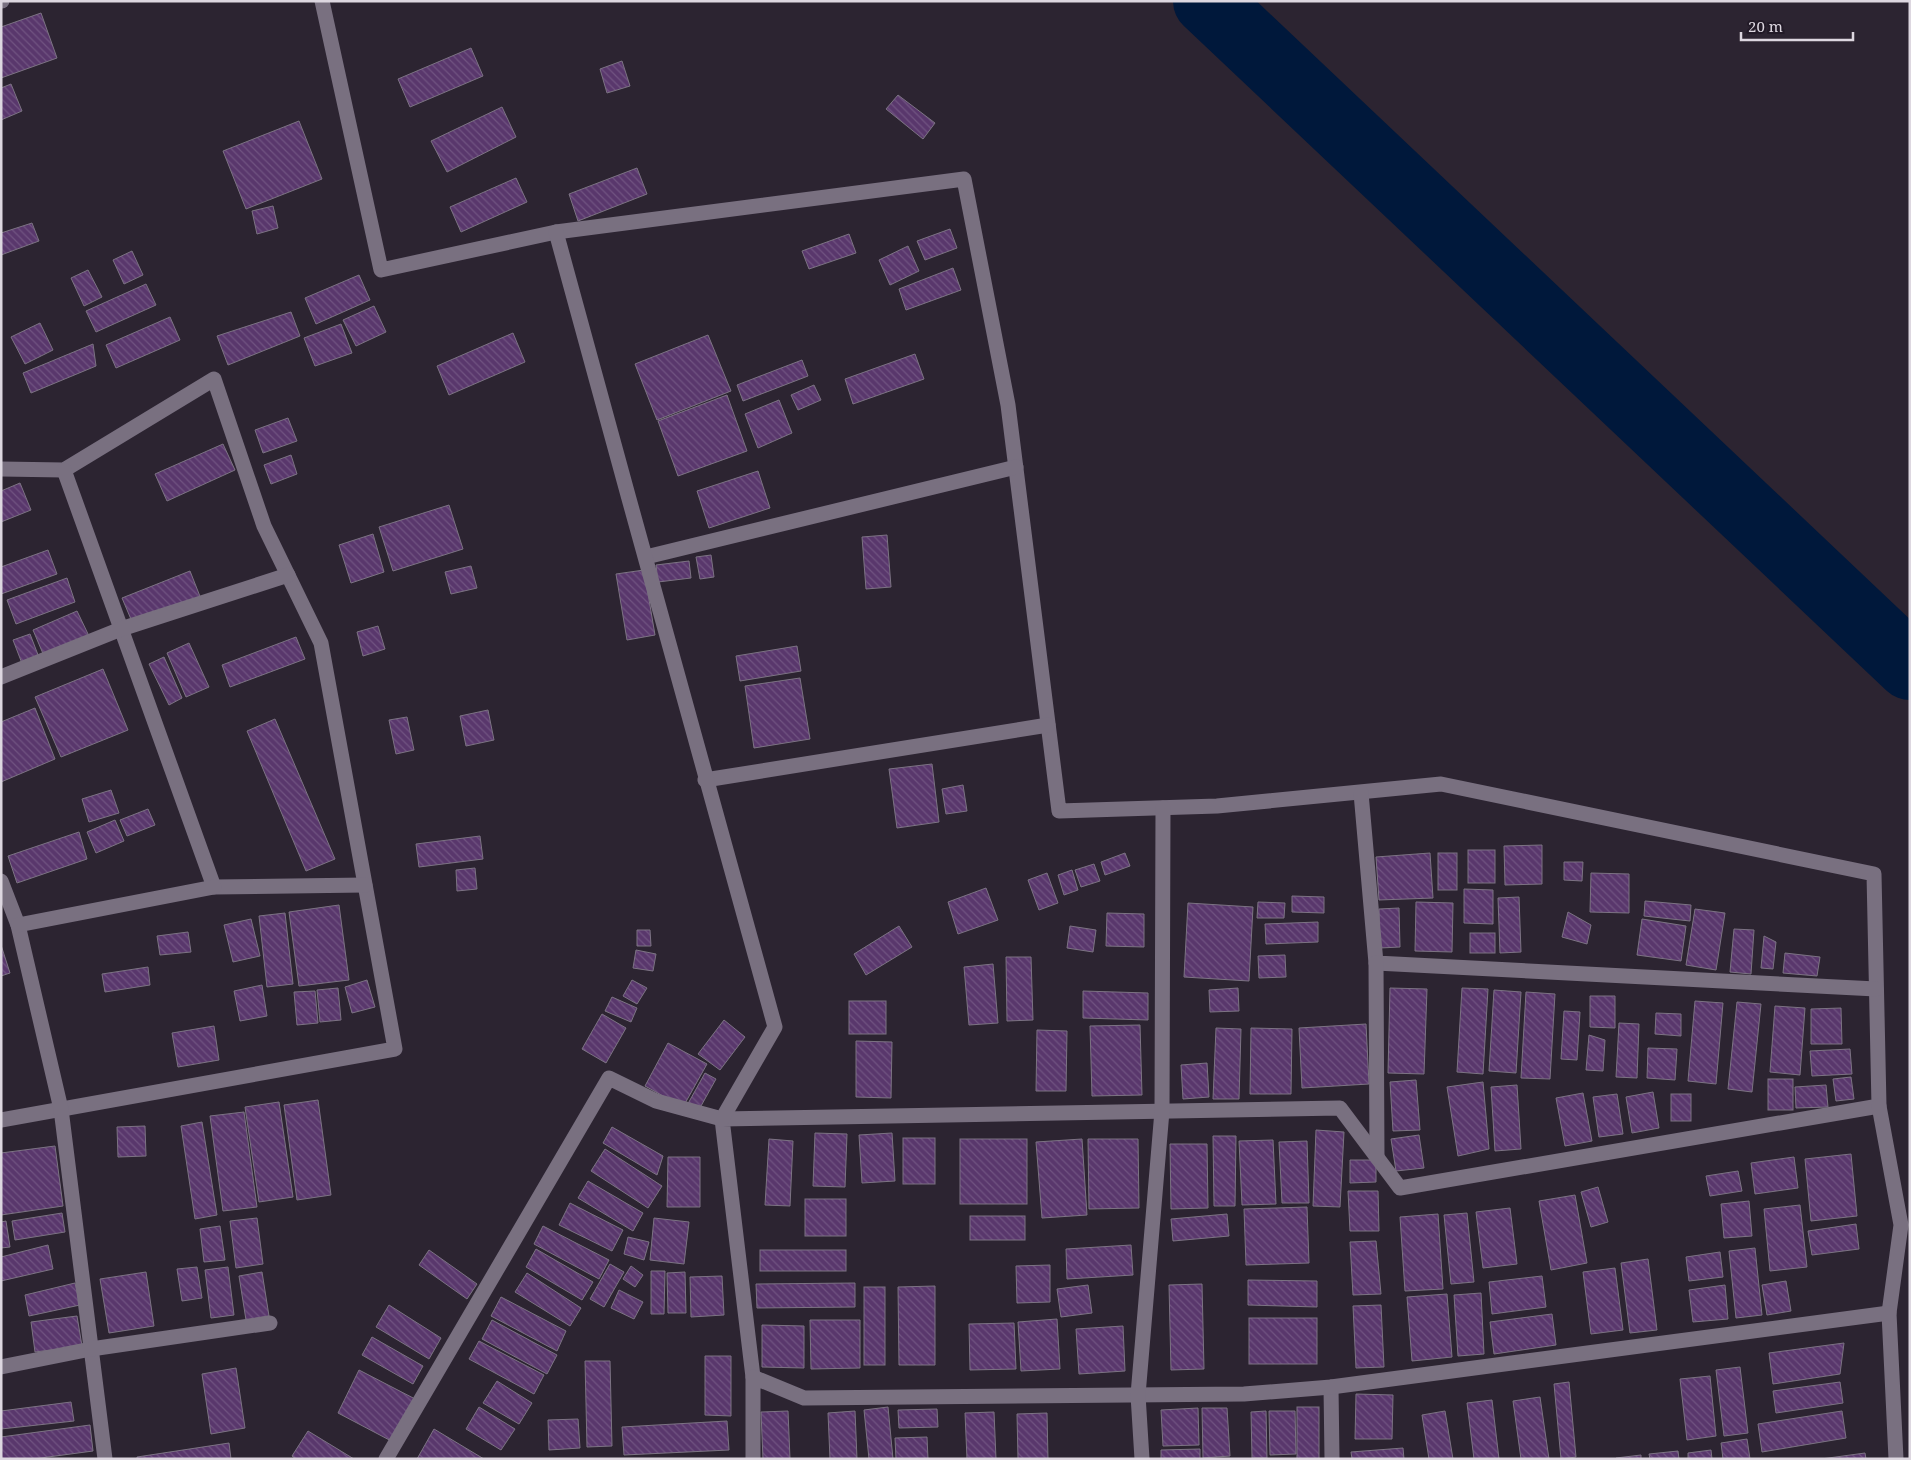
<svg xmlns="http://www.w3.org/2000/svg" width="1911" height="1460" font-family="'Noto Serif',serif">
<defs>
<pattern id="building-back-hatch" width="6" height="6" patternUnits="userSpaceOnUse" patternTransform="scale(1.25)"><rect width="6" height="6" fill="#59376c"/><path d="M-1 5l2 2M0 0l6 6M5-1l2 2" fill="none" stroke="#705381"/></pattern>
</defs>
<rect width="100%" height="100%" fill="#2c2431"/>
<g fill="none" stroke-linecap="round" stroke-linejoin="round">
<!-- river -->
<path stroke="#00183b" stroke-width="68" d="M1207,1L1910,666"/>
</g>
<!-- building -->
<g fill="url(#building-back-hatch)" stroke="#7c7383">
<path d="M41,13L57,58L1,78V27Z"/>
<path d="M471,48L483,76L410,107L398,79Z"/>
<path d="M622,61L630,86L607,93L600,69Z"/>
<path d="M11,84L22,111L1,120V88Z"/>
<path d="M898,95L935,123L923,139L886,109Z"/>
<path d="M502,107L516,137L447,172L431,141Z"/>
<path d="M299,121L322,179L246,209L223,151Z"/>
<path d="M637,168L647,194L578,221L569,194Z"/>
<path d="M516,178L527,202L461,232L450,207Z"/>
<path d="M273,206L278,228L257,234L252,211Z"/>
<path d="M32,223L39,241L1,255V233Z"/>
<path d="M950,229L957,248L925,260L917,241Z"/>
<path d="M849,234L856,253L809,269L802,251Z"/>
<path d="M908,246L919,271L890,285L879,260Z"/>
<path d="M132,251L143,275L124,284L113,260Z"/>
<path d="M953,268L961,290L906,310L899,289Z"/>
<path d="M88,270L102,297L84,306L71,278Z"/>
<path d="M359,275L370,300L316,324L305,298Z"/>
<path d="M146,284L156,305L96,332L86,311Z"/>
<path d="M374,306L386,332L356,346L343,320Z"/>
<path d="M291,312L300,336L228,365L217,336Z"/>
<path d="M170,317L180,340L116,368L106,345Z"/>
<path d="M40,323L53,350L25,364L11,337Z"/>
<path d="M341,324L352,353L315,366L304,338Z"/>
<path d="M513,333L525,362L449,395L437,366Z"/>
<path d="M708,335L731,391L657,420L635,364Z"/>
<path d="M93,344L96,366L31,393L23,373Z"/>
<path d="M915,354L924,379L853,404L845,379Z"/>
<path d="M802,360L808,376L743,401L737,385Z"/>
<path d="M814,385L821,400L798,410L791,395Z"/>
<path d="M727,395L747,451L678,476L658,421Z"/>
<path d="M779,400L792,433L758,448L745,414Z"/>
<path d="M288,418L297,441L263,453L255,430Z"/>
<path d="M223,444L235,470L167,501L155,474Z"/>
<path d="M291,455L297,474L271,484L264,465Z"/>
<path d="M758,471L770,508L709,528L697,491Z"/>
<path d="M20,483L31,510L1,522V491Z"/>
<path d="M449,505L463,549L393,571L379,527Z"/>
<path d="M373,534L384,572L351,583L339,545Z"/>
<path d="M887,535L891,587L866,589L862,537Z"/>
<path d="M48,550L57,574L1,594V567Z"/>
<path d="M711,555L714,577L700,579L696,557Z"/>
<path d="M689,561L691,578L658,582L656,565Z"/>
<path d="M471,566L477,588L451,594L445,572Z"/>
<path d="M644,570L655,635L627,640L616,574Z"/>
<path d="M190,571L203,604L136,631L122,598Z"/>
<path d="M67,578L75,602L16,624L7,600Z"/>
<path d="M77,611L89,636L44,656L33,630Z"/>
<path d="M378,626L385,649L363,656L357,632Z"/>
<path d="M30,634L40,660L23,666L13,640Z"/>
<path d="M296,637L305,659L230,687L222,665Z"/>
<path d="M189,643L209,687L186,697L167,653Z"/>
<path d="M797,646L801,671L740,681L736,656Z"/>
<path d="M164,657L182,698L169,705L149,664Z"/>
<path d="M103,669L128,730L61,757L35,697Z"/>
<path d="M800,678L810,739L754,748L745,686Z"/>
<path d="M35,708L55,759L1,782V722Z"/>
<path d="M488,710L494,740L466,746L460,716Z"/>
<path d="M407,717L414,750L396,754L389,720Z"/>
<path d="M275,719L335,859L306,871L247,731Z"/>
<path d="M932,764L939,822L897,828L889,769Z"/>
<path d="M963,785L967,811L946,814L942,789Z"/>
<path d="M111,790L119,813L89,822L82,799Z"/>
<path d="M148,809L155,825L127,836L120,820Z"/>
<path d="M115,820L124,841L96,853L87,832Z"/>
<path d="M79,832L87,859L17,883L8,856Z"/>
<path d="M480,836L483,859L419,867L416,844Z"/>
<path d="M1542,845V884L1505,885L1504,846Z"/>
<rect x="1468" y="850" width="27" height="33"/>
<path d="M1125,853L1130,866L1105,875L1101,862Z"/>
<path d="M1430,853L1433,898L1379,900L1376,857Z"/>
<rect x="1438" y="853" width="19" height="37"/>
<path d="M1564,862H1583L1582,881L1564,880Z"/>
<path d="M1094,864L1100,881L1081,887L1075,870Z"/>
<path d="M475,868L477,889L457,891L456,870Z"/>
<path d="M1072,870L1078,890L1064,895L1058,875Z"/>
<path d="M1047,873L1058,903L1039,910L1028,880Z"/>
<path d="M1591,873L1629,874V913L1590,912Z"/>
<path d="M986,888L998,920L958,934L948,902Z"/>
<path d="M1464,889L1493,890V924L1464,923Z"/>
<path d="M1292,896L1324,897V913L1292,912Z"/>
<path d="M1519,897L1521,952L1500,953L1498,898Z"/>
<path d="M1645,901L1691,905L1690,921L1644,916Z"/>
<path d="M1258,902L1285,903L1284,918H1257Z"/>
<path d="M1416,902L1453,903L1452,952L1415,951Z"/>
<path d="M1188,903L1253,907L1249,981L1184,977Z"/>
<path d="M339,905L349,980L299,986L289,912Z"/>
<path d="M1399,908L1400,947L1380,948L1379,909Z"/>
<path d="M1695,909L1725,913L1716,970L1686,965Z"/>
<path d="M1568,912L1591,925L1587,944L1562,937Z"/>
<path d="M285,913L293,984L267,987L259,916Z"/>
<path d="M1107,913L1144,914V947L1106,946Z"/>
<path d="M251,919L260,956L233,962L224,925Z"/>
<path d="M1642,919L1686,926L1681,961L1637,955Z"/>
<path d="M1318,922V942L1266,944L1265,924Z"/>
<path d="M899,926L912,947L866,975L854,954Z"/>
<path d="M1070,926L1096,930L1093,952L1067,948Z"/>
<path d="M1734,929L1754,930L1751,974L1730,972Z"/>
<path d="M637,930H650L651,946H637Z"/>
<path d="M188,932L191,952L160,955L157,936Z"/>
<rect x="1470" y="933" width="25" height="20"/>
<path d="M1764,936L1776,942L1773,969L1761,968Z"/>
<path d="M1,945L10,973L1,976Z"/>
<path d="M636,950L656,954L653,971L633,968Z"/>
<path d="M1785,953L1820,957L1817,976L1783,973Z"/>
<path d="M1285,955L1286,977L1259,978L1258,956Z"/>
<path d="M1006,957H1031L1033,1020L1007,1021Z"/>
<path d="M993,964L998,1023L969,1025L964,967Z"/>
<path d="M148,967L150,985L105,992L102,974Z"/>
<path d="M367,980L375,1007L352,1013L345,987Z"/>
<path d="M632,980L647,988L637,1004L623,996Z"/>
<path d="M262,985L267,1016L240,1021L234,991Z"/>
<path d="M338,988L341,1020L320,1022L317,990Z"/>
<path d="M1238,988L1239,1011L1210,1012L1209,990Z"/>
<path d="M1390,988L1427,989L1424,1074L1388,1073Z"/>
<path d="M1462,988L1488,989L1483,1074L1457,1072Z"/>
<path d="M1494,990L1521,992L1516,1073L1489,1071Z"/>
<path d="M315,991L318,1023L297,1025L294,992Z"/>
<path d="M1083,991L1148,993V1020L1083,1018Z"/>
<path d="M1526,992L1555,994L1550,1079L1521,1078Z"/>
<path d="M1590,996H1615V1028L1590,1027Z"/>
<path d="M612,997L637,1008L631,1022L605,1011Z"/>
<rect x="849" y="1001" width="37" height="33"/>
<path d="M1695,1001L1723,1003L1716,1084L1688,1081Z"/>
<path d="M1737,1002L1761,1004L1752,1092L1728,1089Z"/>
<path d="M1775,1006L1805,1008L1800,1075L1770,1072Z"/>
<path d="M1841,1008L1842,1044H1811V1009Z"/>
<path d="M1564,1011L1580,1012L1577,1060L1561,1059Z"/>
<path d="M1656,1013L1681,1014V1036L1655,1034Z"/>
<path d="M602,1014L626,1028L606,1063L582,1049Z"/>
<path d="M724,1020L745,1037L720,1070L698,1054Z"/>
<path d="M1619,1023L1639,1024L1637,1078L1616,1077Z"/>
<path d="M1366,1024L1369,1084L1302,1088L1299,1028Z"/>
<path d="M1140,1025L1142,1095L1092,1096L1090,1026Z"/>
<path d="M214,1026L219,1060L178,1067L172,1033Z"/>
<path d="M1216,1028L1241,1029L1239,1099H1213Z"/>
<path d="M1251,1028L1292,1029L1291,1094H1250Z"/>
<path d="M1037,1030L1067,1031L1066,1091H1036Z"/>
<path d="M1589,1035L1605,1040L1603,1071L1586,1070Z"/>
<path d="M856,1041L892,1042L891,1098L856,1097Z"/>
<path d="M668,1043L707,1064L683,1107L645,1086Z"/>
<path d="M1648,1048L1677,1049L1675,1080L1647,1078Z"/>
<path d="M1850,1049L1852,1074L1812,1076L1810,1051Z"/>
<path d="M1207,1063L1209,1097L1183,1099L1181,1065Z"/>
<path d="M705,1073L716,1079L696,1115L685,1109Z"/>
<path d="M1851,1077L1854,1099L1836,1101L1833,1079Z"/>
<rect x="1768" y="1079" width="25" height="31"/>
<path d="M1416,1080L1420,1130L1393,1131L1390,1082Z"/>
<path d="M1483,1082L1489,1149L1458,1156L1447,1087Z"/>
<path d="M1517,1085L1521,1149L1495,1151L1491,1087Z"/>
<path d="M1826,1085L1828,1107L1796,1108L1795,1087Z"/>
<path d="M1653,1092L1659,1128L1632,1133L1626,1097Z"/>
<path d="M1583,1093L1592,1141L1565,1146L1556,1098Z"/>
<path d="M1617,1094L1623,1134L1599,1137L1593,1097Z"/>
<rect x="1671" y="1094" width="20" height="27"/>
<path d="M318,1100L331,1195L297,1200L284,1105Z"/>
<path d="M279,1102L293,1197L259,1202L245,1107Z"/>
<path d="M244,1112L257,1207L223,1211L210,1116Z"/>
<path d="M202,1122L217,1215L195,1219L181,1126Z"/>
<path d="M145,1126L146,1156L118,1157L117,1127Z"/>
<path d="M612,1127L663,1156L657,1175L603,1143Z"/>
<path d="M1316,1130L1344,1132L1340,1207L1313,1206Z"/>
<path d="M815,1133L847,1134L845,1187L813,1186Z"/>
<path d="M892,1133L895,1181L862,1183L859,1135Z"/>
<path d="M1419,1135L1424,1168L1396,1171L1391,1139Z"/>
<path d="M1213,1136H1236L1235,1206H1214Z"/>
<rect x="903" y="1138" width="32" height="46"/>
<path d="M769,1139L793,1141L790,1206L765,1205Z"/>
<rect x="960" y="1139" width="67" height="65"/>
<path d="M1082,1139L1087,1215L1042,1218L1036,1142Z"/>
<path d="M1088,1139H1138L1139,1208L1089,1209Z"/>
<path d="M1273,1140L1276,1204L1242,1205L1239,1141Z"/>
<path d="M1307,1141L1309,1203H1282L1279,1142Z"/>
<path d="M1170,1144H1207L1208,1208L1171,1209Z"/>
<path d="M55,1146L63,1206L1,1215V1153Z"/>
<path d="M605,1149L662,1186L648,1208L591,1171Z"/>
<path d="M1851,1154L1857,1216L1811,1221L1805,1159Z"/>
<path d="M668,1157H700V1207H667Z"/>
<path d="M1794,1157L1798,1188L1755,1194L1751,1163Z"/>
<path d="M1350,1160H1376V1182L1350,1183Z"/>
<path d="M1738,1171L1742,1191L1710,1196L1706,1176Z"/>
<path d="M588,1181L643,1213L633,1231L578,1198Z"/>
<path d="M1598,1187L1608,1222L1591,1227L1581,1192Z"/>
<path d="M1348,1191H1378L1379,1231H1350Z"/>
<path d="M1575,1195L1587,1263L1551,1270L1539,1201Z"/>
<rect x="805" y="1199" width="41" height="37"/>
<path d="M1749,1201L1752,1236L1724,1238L1721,1204Z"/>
<path d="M570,1203L623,1230L612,1251L559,1225Z"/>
<path d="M1800,1205L1807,1267L1770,1271L1764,1209Z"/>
<path d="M1307,1207L1309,1263L1246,1265L1244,1209Z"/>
<path d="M1510,1208L1517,1264L1483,1268L1476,1212Z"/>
<path d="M62,1213L65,1232L15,1240L12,1221Z"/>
<path d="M1467,1213L1474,1282L1451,1284L1444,1215Z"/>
<path d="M1227,1214L1229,1236L1173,1241L1171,1219Z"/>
<path d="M1438,1214L1443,1289L1405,1291L1400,1217Z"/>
<rect x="970" y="1216" width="55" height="24"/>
<path d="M257,1218L263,1264L236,1268L230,1221Z"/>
<path d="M654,1218L689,1222L684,1264L650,1260Z"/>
<path d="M6,1221L10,1247L1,1248V1222Z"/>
<path d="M1856,1224L1859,1249L1812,1255L1808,1231Z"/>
<path d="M220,1226L225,1260L204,1262L200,1229Z"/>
<path d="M543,1226L609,1260L599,1279L534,1244Z"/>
<path d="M628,1237L649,1242L644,1260L624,1254Z"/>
<path d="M1376,1241L1381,1294L1353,1295L1350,1242Z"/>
<path d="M48,1245L53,1269L1,1281V1257Z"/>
<path d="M1131,1245L1133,1275L1067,1279L1066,1249Z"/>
<path d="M1755,1248L1762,1315L1736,1318L1729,1251Z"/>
<path d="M536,1249L593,1282L582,1300L526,1267Z"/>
<path d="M429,1250L477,1284L467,1299L419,1265Z"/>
<rect x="760" y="1250" width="86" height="21"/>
<path d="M1720,1252L1723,1277L1689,1281L1686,1257Z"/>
<path d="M1648,1259L1657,1330L1630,1333L1621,1263Z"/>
<path d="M610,1264L624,1272L604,1307L590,1299Z"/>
<path d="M1050,1265V1302L1017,1303L1016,1266Z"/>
<path d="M631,1266L643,1275L635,1287L623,1279Z"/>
<path d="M197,1267L202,1298L182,1301L177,1269Z"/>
<path d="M228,1267L234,1315L211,1318L205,1270Z"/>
<path d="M1615,1268L1623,1330L1591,1334L1583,1272Z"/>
<path d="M651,1271H665L664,1314H651Z"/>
<path d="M146,1272L154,1326L109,1333L100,1279Z"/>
<path d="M262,1272L269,1316L246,1320L239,1276Z"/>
<path d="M685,1272L686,1313H668L667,1273Z"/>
<path d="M527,1273L581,1308L570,1326L515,1292Z"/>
<path d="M722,1276L724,1315L691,1317L690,1277Z"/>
<path d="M1542,1276L1546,1307L1492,1314L1489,1282Z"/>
<path d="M1248,1280L1317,1281V1307L1248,1305Z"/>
<path d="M1786,1281L1791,1311L1767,1315L1762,1285Z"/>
<path d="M75,1283L80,1305L29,1316L25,1295Z"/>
<path d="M855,1283V1307L757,1308L756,1284Z"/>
<path d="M1202,1284L1204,1369L1171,1370L1169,1285Z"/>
<path d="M1088,1285L1092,1313L1061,1317L1057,1289Z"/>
<path d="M1725,1285L1728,1319L1693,1322L1689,1290Z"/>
<path d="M935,1286V1365H899L898,1287Z"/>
<rect x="864" y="1287" width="21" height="78"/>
<path d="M619,1290L643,1302L634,1319L611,1308Z"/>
<path d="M1481,1293L1484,1354L1458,1356L1454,1295Z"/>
<path d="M1447,1294L1452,1357L1412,1361L1407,1297Z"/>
<path d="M501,1297L566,1331L557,1351L491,1316Z"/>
<path d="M389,1305L441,1338L429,1359L376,1327Z"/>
<path d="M1381,1305L1384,1367L1356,1368L1353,1306Z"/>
<path d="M1552,1314L1556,1345L1494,1354L1490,1322Z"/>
<path d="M77,1316L82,1346L35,1352L31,1322Z"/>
<rect x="1249" y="1318" width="68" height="46"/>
<path d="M1057,1319L1060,1369L1021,1371L1018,1322Z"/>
<path d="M492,1320L557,1355L547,1374L482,1339Z"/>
<path d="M810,1320H860V1368L811,1369Z"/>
<path d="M1014,1323L1016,1369L970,1370L969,1324Z"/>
<path d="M762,1325L804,1326V1368L762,1367Z"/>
<path d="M1123,1326L1125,1371L1079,1374L1076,1329Z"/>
<path d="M372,1337L423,1366L413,1384L362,1355Z"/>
<path d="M479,1341L544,1375L534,1394L469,1359Z"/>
<path d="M1844,1343L1840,1374L1773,1384L1769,1353Z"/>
<path d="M705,1356H731V1416L705,1415Z"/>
<path d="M585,1361H610L612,1446L587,1447Z"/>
<path d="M1740,1367L1748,1433L1724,1436L1716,1370Z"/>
<path d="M236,1368L245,1428L211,1434L202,1374Z"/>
<path d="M359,1370L419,1401L397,1444L338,1413Z"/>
<path d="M1710,1376L1716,1436L1687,1440L1680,1379Z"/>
<path d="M497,1381L532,1403L519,1424L483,1403Z"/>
<path d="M1569,1382L1576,1457L1561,1459L1554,1384Z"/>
<path d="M1840,1382L1843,1403L1776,1413L1773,1391Z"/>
<path d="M1356,1394L1393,1395L1392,1439H1355Z"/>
<path d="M1540,1397L1549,1459H1521L1513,1401Z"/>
<path d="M1492,1400L1499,1459H1474L1467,1403Z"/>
<path d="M71,1402L74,1421L1,1429V1411Z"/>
<path d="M479,1407L515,1429L501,1450L466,1429Z"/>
<path d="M888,1407L893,1459H869L864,1410Z"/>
<rect x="1297" y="1407" width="22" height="52"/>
<path d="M1198,1408L1199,1445L1163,1446L1161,1410Z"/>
<path d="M1202,1408H1227L1230,1456L1203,1458Z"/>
<path d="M937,1409L938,1427L899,1428L898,1410Z"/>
<path d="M788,1411L790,1459H763L761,1412Z"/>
<path d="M855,1411L857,1459H830L828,1413Z"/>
<path d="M1266,1411L1267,1458H1252L1251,1412Z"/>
<path d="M1269,1411H1295L1296,1454L1270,1455Z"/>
<path d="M1445,1411L1453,1459H1429L1422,1415Z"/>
<path d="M1842,1411L1846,1438L1762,1452L1758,1424Z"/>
<path d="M994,1412L996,1459H967L965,1413Z"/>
<path d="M1047,1413L1048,1459H1018L1017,1414Z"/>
<path d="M578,1419L580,1448L549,1450L548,1420Z"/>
<path d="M727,1421L729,1450L624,1455L622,1427Z"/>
<path d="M90,1425L93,1451L33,1459H1V1437Z"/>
<path d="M434,1429L484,1459H417Z"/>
<path d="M308,1431L354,1459H296L292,1456Z"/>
<path d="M927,1437L928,1459H896L895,1438Z"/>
<path d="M1747,1439L1750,1459H1723L1721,1443Z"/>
<path d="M229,1443L231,1459H137V1457Z"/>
<path d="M1403,1448L1404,1459H1352L1351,1452Z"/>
<path d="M1200,1449V1459H1161V1450Z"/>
<path d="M1711,1450L1712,1459H1688V1453Z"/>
<path d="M1678,1451L1679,1459H1650L1649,1454Z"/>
<path d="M1865,1453L1866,1459H1821Z"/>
<path d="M1641,1455V1459H1616V1458Z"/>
</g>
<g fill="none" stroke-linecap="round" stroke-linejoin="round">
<!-- minor -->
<g stroke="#797080" stroke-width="15">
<path d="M1,1H2"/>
<path d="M322,1L381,270L556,232L964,179L1008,405L1059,811L1217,806L1441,784L1874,874L1879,1106L1400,1188L1340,1108L722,1119L753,1377"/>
<path d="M1,469L64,470L214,379L264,526L321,643L395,1049L1,1120"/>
<path d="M64,470L214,887L365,885"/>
<path d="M646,557L1016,467"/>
<path d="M1,677L121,629L288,575"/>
<path d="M705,780L1048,725"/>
<path d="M1361,793L1376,963L1876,989"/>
<path d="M1,881L18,925L61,1109L105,1459"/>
<path d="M18,925L214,887"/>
<path d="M1376,963L1377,1157"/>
<path d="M1879,1106L1901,1225L1889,1313L1896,1459"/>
<path d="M1,1367L91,1349L270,1323"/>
<path d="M1331,1387L1332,1459"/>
<path d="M386,1459L609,1078L656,1101L722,1119L775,1027C700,763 629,497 556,232"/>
<path d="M753,1459V1377L804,1398L1244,1394L1331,1387L1889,1313"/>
<path d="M1142,1459L1138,1395L1162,1111L1163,808"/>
</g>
</g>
<!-- border -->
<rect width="1911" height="1460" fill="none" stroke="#ddd7e0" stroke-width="5"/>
<!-- scale -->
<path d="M1741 32v8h112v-8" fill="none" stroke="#ddd7e0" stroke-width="2.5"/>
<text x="1748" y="32" font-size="15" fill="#ddd7e0" stroke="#221a27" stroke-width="4" paint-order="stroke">20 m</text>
</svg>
